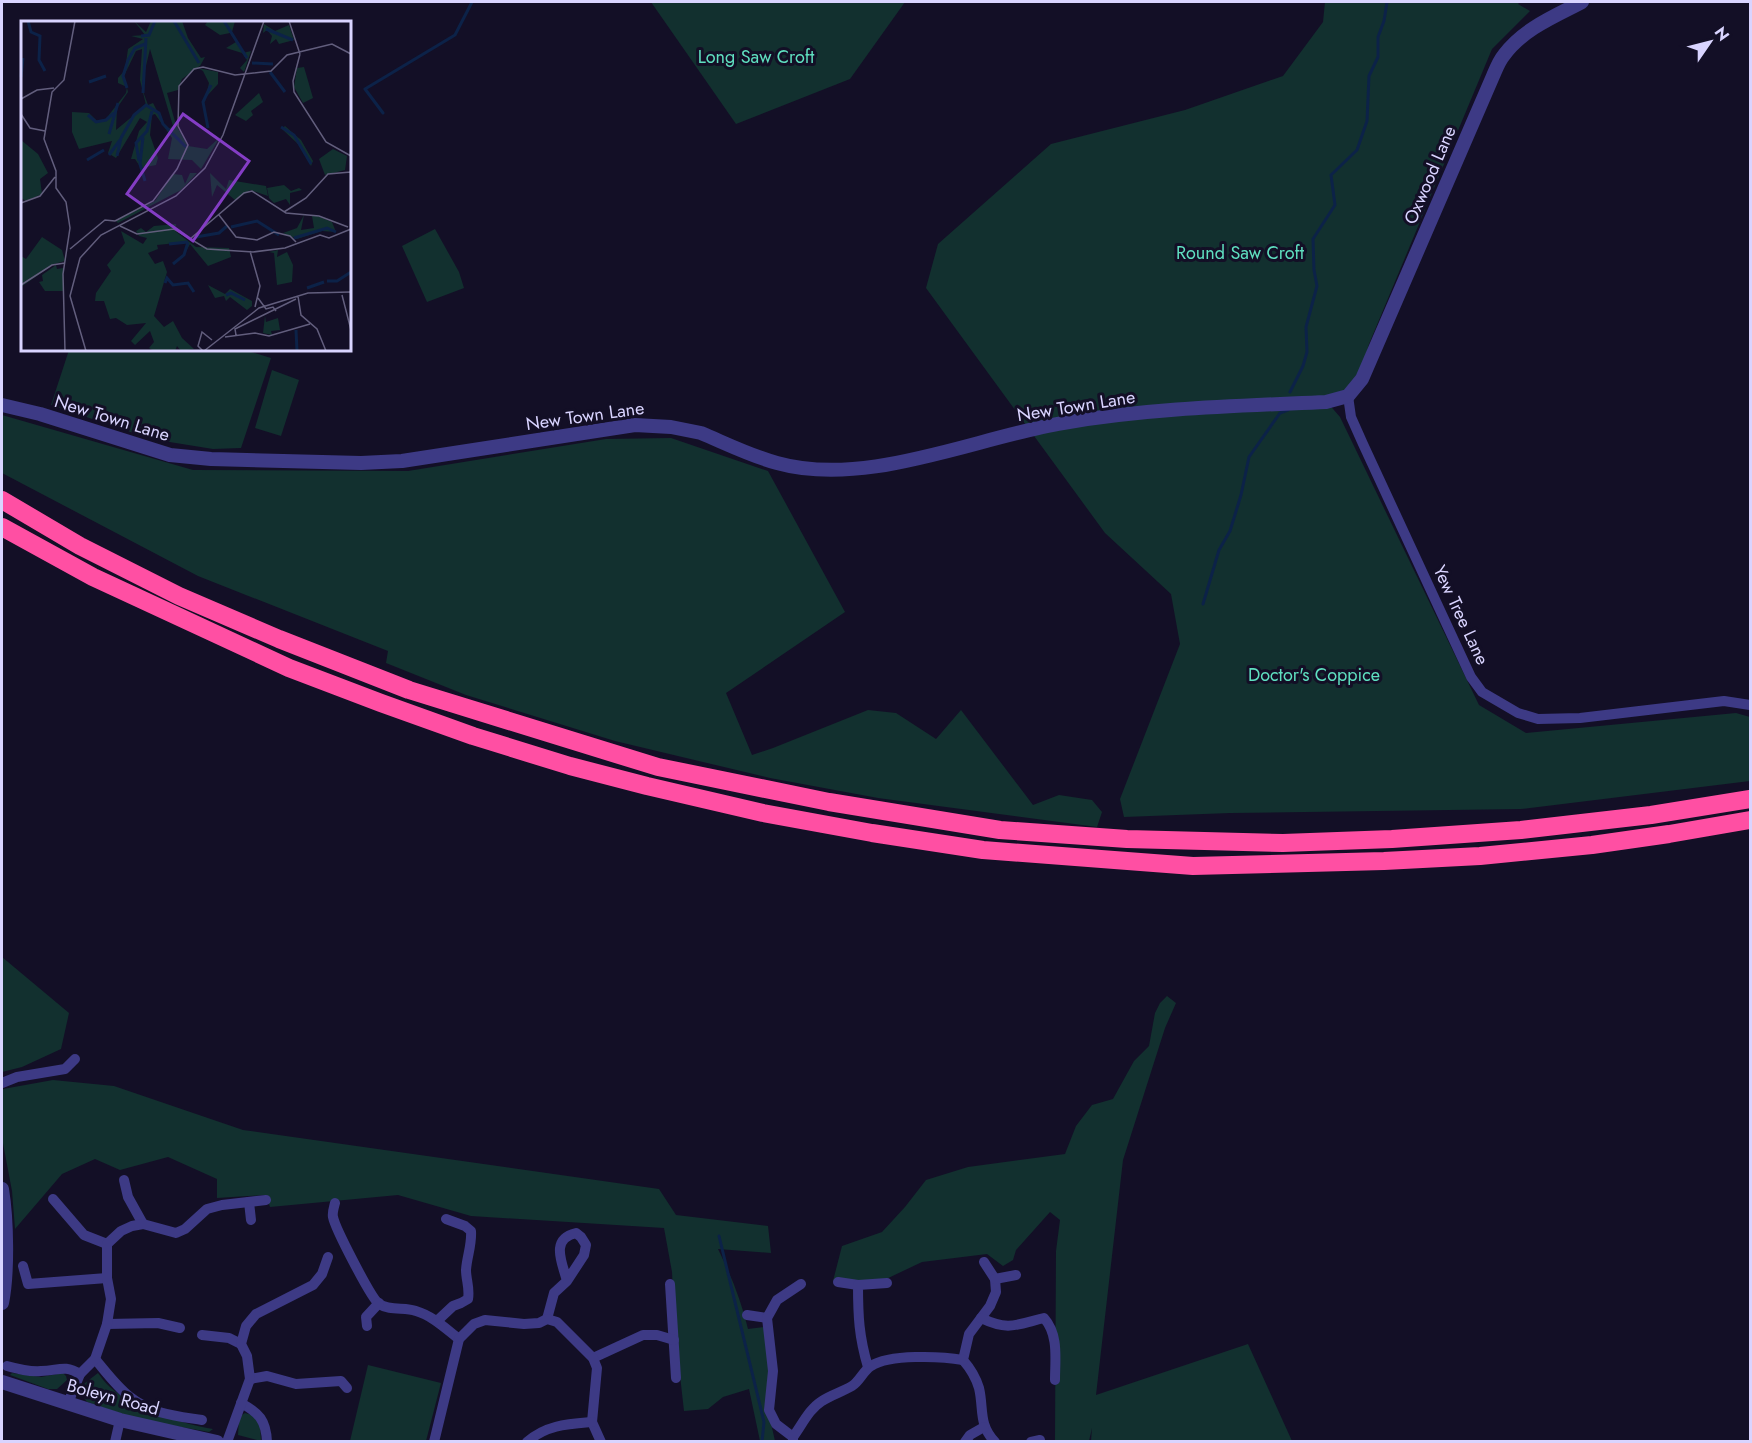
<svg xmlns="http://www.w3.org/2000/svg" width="1752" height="1443" font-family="Jost,sans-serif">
<rect width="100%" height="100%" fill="#130f26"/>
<!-- green -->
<g fill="#12302f">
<path d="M651,2H905L850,79L736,124Z"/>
<path d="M1325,2H1520L1518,4L1530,11L1492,49L1369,344L1355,389L1327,402L1340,417L1479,705L1526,733L1736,713L1750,717V781L1521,809L1230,813L1124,817L1120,799L1180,644L1171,594L1105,533L926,288L938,244L1051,144L1185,110L1283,76L1323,22Z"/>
<path d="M435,229L459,272L464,288L427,302L402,246Z"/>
<path d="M69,350H245L271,358L241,448L213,449L151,439L51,405Z"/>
<path d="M272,370L299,380L281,436L255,428Z"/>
<path d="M2,415L193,470L408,471L606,439L671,438L768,471L845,612L726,693L752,755L773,748L868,710L896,713L936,739L961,710L1033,805L1059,795L1092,800L1102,812L1097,827L878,798L770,778L615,741L466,695L386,663L388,651L198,576L2,473Z"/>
<path d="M2,957L69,1013L61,1049L22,1067L2,1072Z"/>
<path d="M1167,996L1176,1003L1165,1028L1123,1160L1096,1395L1248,1344L1292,1441H1091L1092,1428L1089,1441H1055L1056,1251L1060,1220L1050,1212L1016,1250L1013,1260L1003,1266L987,1254L922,1262L884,1280L833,1281L842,1246L882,1232L905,1207L926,1180L968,1167L1065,1154L1076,1126L1092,1105L1113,1099L1134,1061L1149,1046L1155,1013L1160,1003Z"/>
<path d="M53,1080L114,1086L243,1130L659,1189L676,1215L768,1226L771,1253L718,1249C731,1275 741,1300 748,1329L765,1327L769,1373L768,1410L775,1441H760L749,1389L723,1397L708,1409L684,1411L675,1331L672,1272L664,1228L471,1216L398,1195L270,1207L266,1195L217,1198V1179L168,1157L120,1170L95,1159L62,1174L15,1229L12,1191L2,1138V1092L3,1089Z"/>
<path d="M368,1365L441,1383L426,1441H350Z"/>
<path d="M12,1373L41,1377L63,1373L66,1376L67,1380L57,1389H48L10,1375Z"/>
<path d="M98,1373C102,1378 105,1383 110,1387C132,1407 184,1425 213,1429L209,1432L137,1419L87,1402L82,1395L81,1388L85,1383Z"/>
<path d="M245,1413L255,1416L260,1425L261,1441L238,1435L239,1417Z"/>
</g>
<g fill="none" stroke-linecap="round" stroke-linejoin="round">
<!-- stream -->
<g stroke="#0c2248" stroke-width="3">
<path d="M383,113L365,89L455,35L472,2"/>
<path d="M1290,392L1303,366L1307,352L1306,327L1317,286L1314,270L1313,239L1335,205L1331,175L1357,150L1367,121L1369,76L1378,57V37L1384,21L1387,2"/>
<path d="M1203,604L1219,550L1230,531L1241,495L1249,457L1280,413L1288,410"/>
<path d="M719,1236L764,1422L762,1442"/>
</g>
<!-- minor -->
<g stroke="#3d3a85" stroke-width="10">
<path d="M1348,396L1351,417L1363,444L1471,677L1482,692L1518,713L1538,719L1580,718L1724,701L1750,705"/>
<path d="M2,1083L17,1077L65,1069L75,1059"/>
<path d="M124,1180L128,1197L143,1224"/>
<path d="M53,1199L84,1235L107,1244"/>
<path d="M249,1202L251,1220"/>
<path d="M335,1203C334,1207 332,1213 333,1217C335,1228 371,1298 379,1304C390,1311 405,1307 416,1311C433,1316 446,1329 459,1339"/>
<path d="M984,1262L995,1279L996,1292L990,1306L969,1334L963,1360C970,1368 976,1378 979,1388C984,1409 978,1424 995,1442"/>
<path d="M23,1266L28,1284L107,1278"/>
<path d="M995,1279L1016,1275"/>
<path d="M838,1282L858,1285"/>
<path d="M670,1284L676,1378"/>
<path d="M747,1315L767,1318"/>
<path d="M981,1318C1008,1331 1016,1325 1044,1318C1059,1335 1055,1359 1055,1380"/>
<path d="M547,1319L554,1293L567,1281L584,1255L586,1245L581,1237L576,1233C550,1239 562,1262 567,1281"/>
<path d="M437,1321L453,1306L461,1303L468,1299C470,1288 466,1280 466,1270C467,1256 472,1245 471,1231L465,1226L446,1219"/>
<path d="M107,1324L158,1323L180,1328"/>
<path d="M367,1326L366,1317L379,1303"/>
<path d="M202,1335L229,1338L241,1344"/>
<path d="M593,1358L643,1335H657L674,1340"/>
<path d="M95,1359C106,1372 117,1387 130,1397C151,1414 177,1416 202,1420"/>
<path d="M7,1366C18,1369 29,1372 41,1371C58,1371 64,1364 80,1374"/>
<path d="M868,1367C859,1337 858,1316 858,1285L887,1283"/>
<path d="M250,1379L267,1376L296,1384L341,1381L347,1388"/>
<path d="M68,1403L80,1374L95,1359L107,1324L111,1299L107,1278V1244L121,1231L132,1226L143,1224L176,1233L185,1229L207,1209L222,1205L266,1200"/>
<path d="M241,1403C259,1413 266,1420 267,1442"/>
<path d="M793,1437L776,1424L769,1410L773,1371L767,1318L777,1300L801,1284"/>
<path d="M115,1442L120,1420"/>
<path d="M227,1442L250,1379L247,1356L241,1344L246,1326L256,1314L313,1285L322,1274L328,1257"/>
<path d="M434,1442L459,1339L474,1324L485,1320L524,1324L539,1323L547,1319L557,1322L593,1358L597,1368L592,1422L601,1442"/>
<path d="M527,1442C546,1425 568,1424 592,1422"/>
<path d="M793,1442V1437C802,1425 809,1409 822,1401C831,1395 842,1392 852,1386C860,1381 863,1371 871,1366C889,1354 941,1356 963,1360"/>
<path d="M965,1442L970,1435L984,1427"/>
<path d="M1031,1442L1040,1440"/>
</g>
<!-- tertiary -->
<g stroke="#3d3a85" stroke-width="14">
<path d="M2,405L40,414L170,455L211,459L361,463L402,461L635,425L671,427L701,433C725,443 751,456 777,463C866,488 974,438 1063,423C1150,408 1238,406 1326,402L1348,396L1362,379L1493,76C1496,69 1499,61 1504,55C1523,29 1555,16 1582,2"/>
<path d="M2,1189C7,1220 8,1273 2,1303"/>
<path d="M2,1382L120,1420L217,1442"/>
</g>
<!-- motorway -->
<g stroke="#ff4fa3" stroke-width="18">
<path d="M2,500L80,546L179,596L279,639L409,690L658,767L829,802L1000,830L1127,839L1283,843L1392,839L1521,830L1651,815L1750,799"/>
<path d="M2,527L93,577L289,668L381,703L473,736L570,766L647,786L763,813L872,833L983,850L1193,866L1384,861L1480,856L1592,845L1669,834L1750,820"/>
</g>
</g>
<g text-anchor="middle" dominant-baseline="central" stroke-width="6" stroke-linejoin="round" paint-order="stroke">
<!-- park labels -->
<g font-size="18" fill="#5fe0c0" stroke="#130f26">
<text x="756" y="57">Long Saw Croft</text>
<text x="1240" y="253">Round Saw Croft</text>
<text x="1314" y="675">Doctor's Coppice</text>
</g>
<!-- street labels -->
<g font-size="18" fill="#d9d4ff" stroke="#130f26">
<text transform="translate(1430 175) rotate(-67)">Oxwood Lane</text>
<text transform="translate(1076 406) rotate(-9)">New Town Lane</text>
<text transform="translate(585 416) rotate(-8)">New Town Lane</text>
<text transform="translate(112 418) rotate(17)">New Town Lane</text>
<text transform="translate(1461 615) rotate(65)">Yew Tree Lane</text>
<text transform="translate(113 1397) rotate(15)">Boleyn Road</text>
</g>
</g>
<!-- overview -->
<g transform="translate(21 21)">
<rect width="330" height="330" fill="#130f26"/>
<path d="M113,0L125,11L130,0H161L167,17L180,37L184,36L179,45L161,58L157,69L146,72L155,104L167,125L186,128L199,116L180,148L171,139L147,138L151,117L134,93L131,94L129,114L137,137L135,144L120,147L114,138H110L118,110L126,101L119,97L95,137L87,132L91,120L58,128L51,111V91L68,92L76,100L84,99L105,72L106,66L97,62V57L104,49L107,28L122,18L110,15L124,14ZM121,28L119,59L125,84L95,109L96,87L107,71L103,55L115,30ZM129,28L152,105L146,109L132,82L127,84L123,73L121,62ZM187,0H214L211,11L222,32L230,30L223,51L219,47L226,39L221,32L205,27L215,21L209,12L199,14L184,4ZM243,3L254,10L268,4L273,19L258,23L255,18L249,23L251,15L246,9L242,12ZM283,46L292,77L282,82L273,66L276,47ZM177,47L197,51V63L185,76L182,88L188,62L182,50ZM238,72L242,81L230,90L232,94L225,100L214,94ZM264,105L280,119L292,140L290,145L277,123L261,108ZM0,119L17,133L27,152L19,158L21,173L5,180L0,177ZM312,128L326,135L324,149L304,154L298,138ZM169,152H176L160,169L97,202L95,200L134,180L152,153L161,154L164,163ZM189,152L205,168L208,159L245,165L247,175L229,169L214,179L196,164L191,176ZM263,164L270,170L278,167L281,169L269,172V184L265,178L253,182L248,177L246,167ZM283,194L280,209L293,207L291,195H296L311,201L315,211L301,210L276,218L262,212L276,207ZM155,203L154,210L175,226L208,227L210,236L187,245L169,223L161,238L166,221L136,224L137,228L127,232L134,243L142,240L146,251L133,295L143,306L152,300L161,317L173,328L160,330L156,325L154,330H133L128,327L133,321L129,310L114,324L110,320L125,302L106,304L95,297L89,298L83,280H74L75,272L90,250L86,244L104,222L100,210L122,223L126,217L118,215L115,210L120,207L125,211L133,205ZM21,216L41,229L44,240L33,243L0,266V235L5,238ZM257,229L256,236L266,231L272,244L271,261L256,264L253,232L248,231ZM35,244L36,248L42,247V270H24L18,261L22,260L21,254ZM187,264L204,273L209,268L231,280V285L226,289L209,276L205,280L203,275L194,277ZM244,295L245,301L257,297L259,309L250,310L251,314L242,312Z" fill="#12302f" fill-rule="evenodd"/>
<path fill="none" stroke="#0c2248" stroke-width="3" d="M7,0L10,11L19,15L18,39L24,50M153,0L178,42M203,0L226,37M245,8L272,19M120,15L128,14L134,0M231,42L252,43M249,51L264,71M0,56L2,37M68,61L85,55M106,67L102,55L107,39L114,27L124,23M122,72L125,17M67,94L75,101L85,99L93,92M260,106L273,114L290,143M187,107L182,81L190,64M88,113L97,82M122,116L119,143L124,160M88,134L99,119M96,135L100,117L113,94L125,84L138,92L142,103L165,126M66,139L83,129M118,140L115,122L126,110L131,90M210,206L236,200L258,214M175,216L198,212L206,205M273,217L306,207L315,211M148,223L167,221M152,243L163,234L167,221M306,260H316L330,251M144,262L146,257L152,264L167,262L173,271M286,267L303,261M205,274L210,272L224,279M275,309L276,330"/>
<path fill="none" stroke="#625e7d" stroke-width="1.5" d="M268,0L279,33M279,33L272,60L273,71L305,121L330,135M0,78L16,69L33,67M0,93L9,107L24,110M0,182L19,175L34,156M263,191L285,177L307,153L330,151M198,194L215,216L236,219L253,211L269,215L275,221M94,200L132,180L156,148L167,124L157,105L158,65L173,48L182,46L214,54L250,50L266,34L311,23L330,33M99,205L116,213L153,208L186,228L232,231L264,227L299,214L308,217L330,208M169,218L223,172L231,170L265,192L298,195L327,206M49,228L84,199L94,200M229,230L239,265L234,286M0,264L31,244L44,242M321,274L330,309M277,275L280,294L296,308L305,330M237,277L245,288L252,286L255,290M215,314L214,308L275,278M204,316L234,312L248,315L289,303M44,330L42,253L49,207L45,181L35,167V150L23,118L31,71L43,59L54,0M65,330L49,275L59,237L80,214L155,175L184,147L202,114L243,0M182,330L177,325L181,311L191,319M183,330L238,287L287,272L330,271"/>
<path fill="#843dc5" fill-opacity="0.15" stroke="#843dc5" stroke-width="3" d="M162,93L228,140L172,220L106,173Z"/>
<rect width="330" height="330" fill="none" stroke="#d9d4ff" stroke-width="3"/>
</g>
<!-- border -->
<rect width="1752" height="1443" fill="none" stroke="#d9d4ff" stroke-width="6"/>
<!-- north arrow -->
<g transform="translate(1710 42) rotate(55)" stroke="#130f26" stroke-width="4.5" paint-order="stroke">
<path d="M0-4.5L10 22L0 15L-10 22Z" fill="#d9d4ff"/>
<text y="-9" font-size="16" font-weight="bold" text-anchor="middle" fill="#d9d4ff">N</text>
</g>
</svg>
